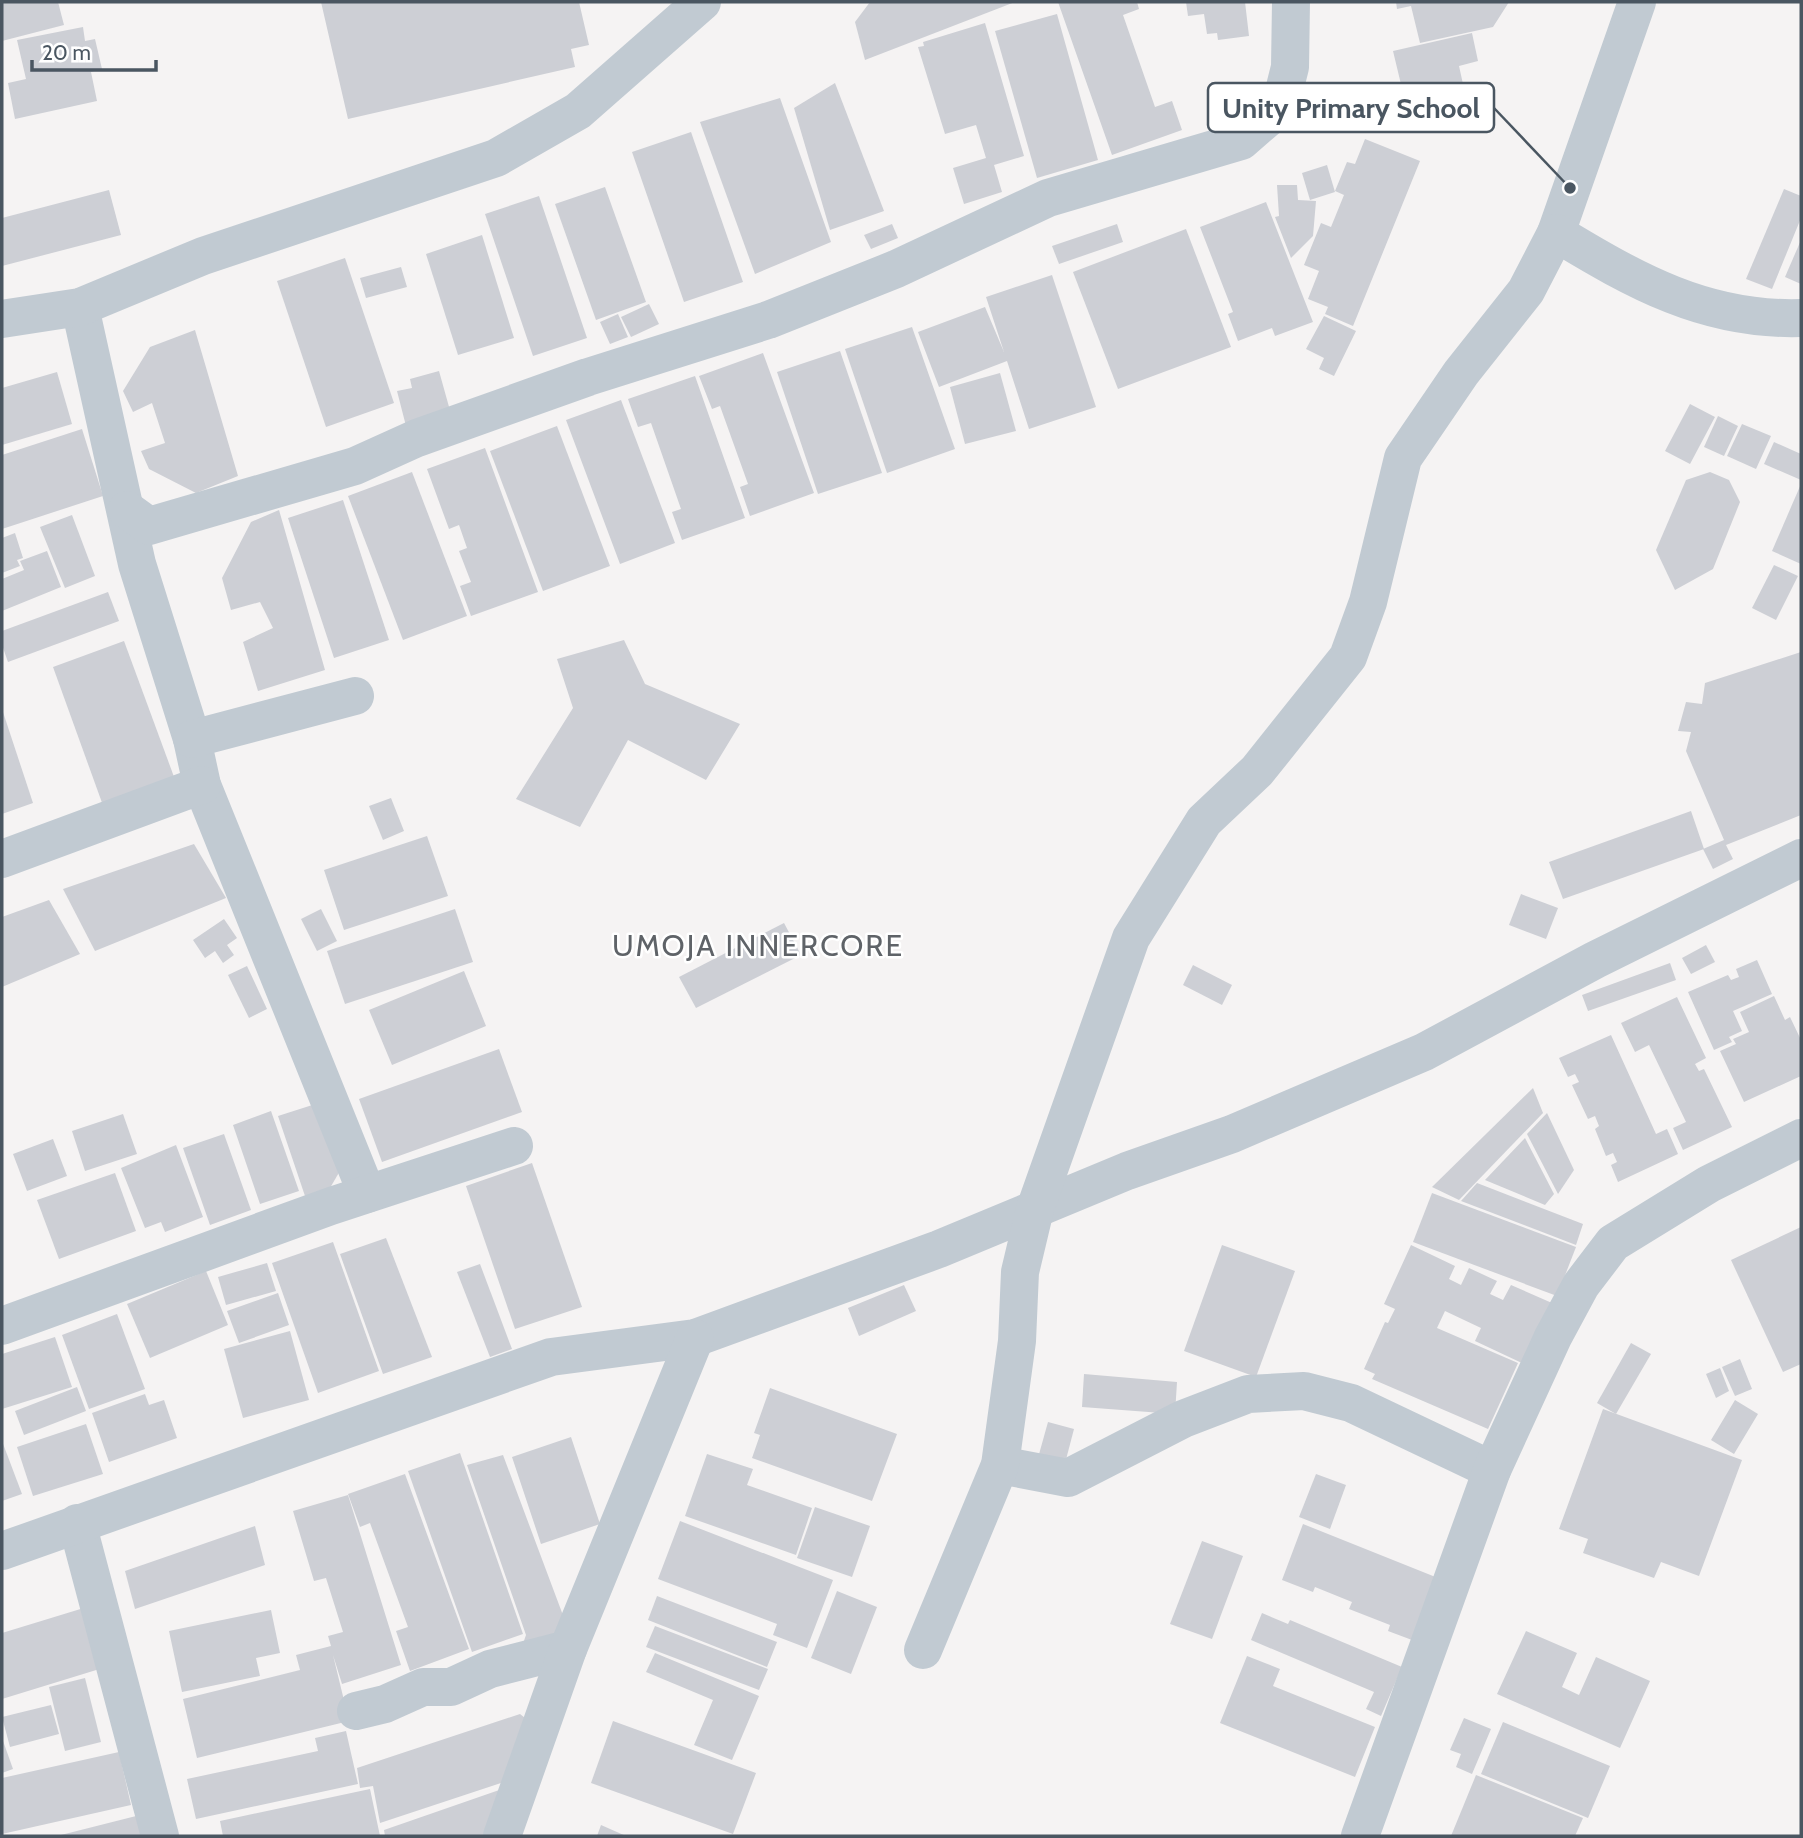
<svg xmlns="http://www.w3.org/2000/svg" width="1803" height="1838" font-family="Cabin,sans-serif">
<rect width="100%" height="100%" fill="#f5f3f3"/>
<!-- building -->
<g fill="#cdcfd5">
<path d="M2,2H58L64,25L2,41Z"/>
<path d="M321,2H579L589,45L571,49L575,67L348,119Z"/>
<path d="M870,2H1015L865,60L855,22Z"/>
<path d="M1058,2H1137L1139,9L1123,15L1155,107L1172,101L1182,130L1112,155Z"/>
<path d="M1186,2H1245L1249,36L1218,40L1217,33L1207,34L1204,14L1188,16Z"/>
<path d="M1396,2H1509L1493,27L1420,43L1411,6L1397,9Z"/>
<path d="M1057,14L1098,160L1037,178L995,31Z"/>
<path d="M985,23L1024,156L994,165L1002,192L964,204L953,168L986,158L976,125L945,134L918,47L924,46L923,42Z"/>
<path d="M83,27L85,41L95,39L102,69L91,72L97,101L15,119L8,83L26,79L17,40Z"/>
<path d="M1472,33L1478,61L1459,66L1463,84L1445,88L1449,104L1426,109L1423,97L1405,101L1393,51Z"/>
<path d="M835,83L884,211L830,230L794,108Z"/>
<path d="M780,98L831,242L755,274L700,122Z"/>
<path d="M691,132L743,282L684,302L632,152Z"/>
<path d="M1365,139L1420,161L1353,326L1325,314L1328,307L1308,299L1319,271L1304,265L1321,223L1331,227L1344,195L1335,191L1347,162L1355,164Z"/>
<path d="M1327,165L1335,192L1310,200L1302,173Z"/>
<path d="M1277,185H1297L1298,200L1316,201L1313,236L1291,258L1275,217L1279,216Z"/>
<path d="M605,187L646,302L596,320L555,204Z"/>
<path d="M1784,189L1801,196V218L1772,289L1746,279Z"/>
<path d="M109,190L121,235L2,266V218Z"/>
<path d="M539,196L587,338L533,356L485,214Z"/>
<path d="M1266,202L1313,322L1275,336L1272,328L1238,341L1228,314L1233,312L1200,227Z"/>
<path d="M892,224L898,238L871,249L864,235Z"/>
<path d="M1117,224L1123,242L1059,264L1052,246Z"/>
<path d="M1186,229L1231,347L1118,389L1073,272Z"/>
<path d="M482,235L514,338L458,355L426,254Z"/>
<path d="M1801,240V284L1785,277Z"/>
<path d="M345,258L394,403L326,427L277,281Z"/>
<path d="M401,267L407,287L366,298L360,278Z"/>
<path d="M1052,275L1096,407L1029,429L1007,361L939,387L918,332L985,307L1004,352L986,297Z"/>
<path d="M649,304L659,324L631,337L621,317Z"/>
<path d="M618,314L628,337L610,344L600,322Z"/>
<path d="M1324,316L1356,331L1334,376L1319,369L1324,358L1306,349Z"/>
<path d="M912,327L955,449L887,473L845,349Z"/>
<path d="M195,330L238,476L196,493L149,469L141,451L165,443L152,403L133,412L123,391L150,347Z"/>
<path d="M840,351L882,473L818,494L777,372Z"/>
<path d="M763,353L814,493L750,516L740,487L748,484L720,406L712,409L699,376Z"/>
<path d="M439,371L451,414L406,426L397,391L412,388L410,379Z"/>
<path d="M57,372L72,424L2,445V388Z"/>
<path d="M1000,373L1016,431L965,444L950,387Z"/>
<path d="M695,376L745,518L682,540L672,512L681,509L651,423L638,427L628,399Z"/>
<path d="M621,400L675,543L620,564L566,420Z"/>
<path d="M1690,404L1715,417L1690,464L1665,451Z"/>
<path d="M1718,416L1738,426L1724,456L1704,447Z"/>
<path d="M1742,424L1771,436L1756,469L1727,456Z"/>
<path d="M557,426L610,566L543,591L490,451Z"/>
<path d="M82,429L103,496L2,529V455Z"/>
<path d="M1774,442L1801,454V480L1764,464Z"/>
<path d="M485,448L538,592L471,616L460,586L471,582L459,551L467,548L459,525L449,529L427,469Z"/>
<path d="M412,472L467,616L403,640L348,496Z"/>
<path d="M1710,472L1729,480L1740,502L1713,569L1675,590L1656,550L1686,480Z"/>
<path d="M1801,484V564L1772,551Z"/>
<path d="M343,500L389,640L334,658L288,518Z"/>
<path d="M279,510L325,670L258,691L243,642L273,628L260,602L231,610L222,578L251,522Z"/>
<path d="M72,515L95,576L65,588L40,527Z"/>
<path d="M15,533L23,558L17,560L20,566L2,573V538Z"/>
<path d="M47,551L61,587L2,611V579L24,570L20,561Z"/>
<path d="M1774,565L1798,576L1776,620L1752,608Z"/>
<path d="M108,592L119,621L8,662L2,645V631Z"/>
<path d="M624,640L645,684L740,724L706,780L628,740L580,827L516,799L573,708L557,659Z"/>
<path d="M124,641L177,785L105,811L53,667Z"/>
<path d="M1801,652V815L1726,845L1733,859L1713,869L1703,849L1724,840L1686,751L1691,732L1678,731L1686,702L1702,704L1705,683Z"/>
<path d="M2,709L33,803L2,814Z"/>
<path d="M391,798L404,831L383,840L369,806Z"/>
<path d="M1691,811L1704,849L1563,899L1549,862Z"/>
<path d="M427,836L448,896L344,930L324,870Z"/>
<path d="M194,844L226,898L95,951L63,889Z"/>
<path d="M1521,894L1558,908L1546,939L1509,925Z"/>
<path d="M49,900L80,954L2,987V917Z"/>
<path d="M321,909L337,941L317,951L301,919Z"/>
<path d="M455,909L473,962L345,1004L327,951Z"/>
<path d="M224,919L237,938L227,945L234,955L223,963L215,951L205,958L193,940Z"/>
<path d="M784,923L801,955L696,1008L679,977Z"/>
<path d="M1706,945L1715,962L1691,974L1682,958Z"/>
<path d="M1757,960L1772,994L1733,1011L1742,1031L1729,1037L1732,1042L1714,1050L1688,992L1728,975L1731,980L1739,977L1736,969Z"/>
<path d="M1670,963L1676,980L1588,1011L1582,995Z"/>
<path d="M1193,965L1232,985L1222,1005L1183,985Z"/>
<path d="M247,966L267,1009L249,1018L228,975Z"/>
<path d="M464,971L486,1026L392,1065L369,1010Z"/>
<path d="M1774,996L1785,1020L1790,1017L1801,1040V1076L1744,1102L1720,1051L1736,1044L1733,1039L1749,1032L1740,1012Z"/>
<path d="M1677,997L1706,1058L1695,1064L1699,1071L1704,1069L1732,1127L1683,1150L1673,1128L1686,1122L1649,1045L1635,1052L1621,1023Z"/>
<path d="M1611,1035L1656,1134L1667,1129L1678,1154L1618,1182L1611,1165L1617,1162L1613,1153L1606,1156L1595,1129L1599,1126L1595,1116L1588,1119L1572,1085L1579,1082L1575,1074L1568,1077L1559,1058Z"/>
<path d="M499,1049L522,1112L382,1162L359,1099Z"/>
<path d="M1533,1088L1543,1113L1459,1200L1432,1187Z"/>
<path d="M328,1100L348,1157L330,1188L305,1196L278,1116Z"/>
<path d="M271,1111L299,1191L260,1204L233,1125Z"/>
<path d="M1547,1113L1574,1170L1558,1194L1527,1134Z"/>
<path d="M123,1114L137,1154L85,1171L72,1131Z"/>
<path d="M224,1134L251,1210L210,1225L183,1148Z"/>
<path d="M1525,1138L1554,1194L1545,1205L1485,1180Z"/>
<path d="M53,1139L67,1176L27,1191L13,1154Z"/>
<path d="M176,1145L203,1217L165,1232L161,1222L145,1228L121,1168Z"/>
<path d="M532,1163L582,1307L515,1329L466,1186Z"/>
<path d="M115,1173L136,1231L59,1259L37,1200Z"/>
<path d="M1477,1183L1583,1224L1576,1245L1461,1201Z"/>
<path d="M1432,1193L1576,1247L1557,1296L1413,1242Z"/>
<path d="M1801,1227V1364L1783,1372L1731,1260Z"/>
<path d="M386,1238L432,1357L383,1374L340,1254Z"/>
<path d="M333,1242L379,1371L318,1393L272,1263Z"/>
<path d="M1222,1245L1295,1271L1256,1377L1184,1351Z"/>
<path d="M1411,1245L1455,1266L1449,1279L1461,1285L1469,1268L1497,1281L1490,1294L1503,1300L1511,1285L1552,1303L1524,1364L1475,1341L1481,1328L1445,1311L1437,1328L1518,1363L1488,1429L1372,1379L1375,1374L1364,1369L1385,1322L1388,1323L1395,1309L1384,1304Z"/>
<path d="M267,1263L276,1291L226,1305L218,1277Z"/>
<path d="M480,1264L512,1349L490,1357L457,1272Z"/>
<path d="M206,1271L228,1325L150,1358L127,1304Z"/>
<path d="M904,1285L916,1311L859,1336L848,1308Z"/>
<path d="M278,1293L289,1325L239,1343L227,1311Z"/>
<path d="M117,1314L145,1389L89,1409L62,1335Z"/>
<path d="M290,1331L309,1400L243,1418L224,1349Z"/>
<path d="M55,1337L72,1387L2,1409V1354Z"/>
<path d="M1631,1343L1651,1354L1616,1414L1597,1403Z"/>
<path d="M1740,1359L1752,1389L1735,1396L1722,1367Z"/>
<path d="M1720,1368L1729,1391L1716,1398L1706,1374Z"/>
<path d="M1084,1374L1177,1382L1175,1414L1082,1407Z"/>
<path d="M77,1387L86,1411L24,1435L15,1411Z"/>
<path d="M770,1388L897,1434L872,1501L752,1458L760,1435L754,1433Z"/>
<path d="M145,1394L149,1405L164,1400L177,1438L109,1462L92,1413Z"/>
<path d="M1735,1400L1758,1414L1734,1454L1711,1440Z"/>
<path d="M1603,1409L1742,1460L1699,1576L1661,1562L1654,1578L1583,1553L1588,1539L1559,1529Z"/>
<path d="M1048,1422L1074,1429L1063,1471L1036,1465Z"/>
<path d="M86,1424L103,1474L33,1496L17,1447Z"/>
<path d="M571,1437L600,1524L541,1544L512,1457Z"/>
<path d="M2,1441L22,1494L2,1501Z"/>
<path d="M460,1453L523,1634L472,1652L408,1471Z"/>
<path d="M707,1454L753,1469L747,1485L812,1508L796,1555L685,1516Z"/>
<path d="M503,1455L570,1634L519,1655L526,1635L467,1465Z"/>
<path d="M405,1474L469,1649L410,1671L396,1631L408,1627L370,1523L360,1527L348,1494Z"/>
<path d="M1316,1474L1346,1485L1330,1529L1299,1517Z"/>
<path d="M348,1495L401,1665L342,1684L333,1655L349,1721L197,1758L183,1699L300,1670L296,1655L331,1646L328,1636L343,1632L326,1578L314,1581L293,1511Z"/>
<path d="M815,1507L870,1526L852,1577L797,1558Z"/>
<path d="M680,1521L833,1580L807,1648L773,1635L777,1624L658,1579Z"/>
<path d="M1303,1524L1443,1580L1420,1643L1388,1631L1390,1625L1349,1609L1352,1602L1315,1587L1313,1592L1282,1580Z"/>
<path d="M255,1526L265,1565L135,1609L125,1571Z"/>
<path d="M1202,1541L1243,1556L1212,1639L1170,1624Z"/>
<path d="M837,1591L877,1607L851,1674L811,1658Z"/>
<path d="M657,1596L777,1642L767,1667L648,1620Z"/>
<path d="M87,1607L106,1667L2,1699V1633Z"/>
<path d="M271,1610L280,1653L256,1658L260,1676L182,1692L169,1631Z"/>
<path d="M1262,1613L1288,1624L1290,1620L1402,1667L1381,1716L1366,1709L1374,1692L1251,1640Z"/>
<path d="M655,1626L768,1669L759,1690L646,1647Z"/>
<path d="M1526,1631L1577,1653L1562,1687L1579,1695L1596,1657L1650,1681L1620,1748L1497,1694Z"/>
<path d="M655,1653L759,1696L732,1760L694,1745L713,1700L646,1672Z"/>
<path d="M1247,1656L1280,1669L1273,1686L1375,1727L1355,1777L1220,1723Z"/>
<path d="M85,1678L101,1742L65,1751L49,1687Z"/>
<path d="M51,1705L59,1734L10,1747L2,1717Z"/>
<path d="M520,1714L534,1725L504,1782L380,1823L373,1786L360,1788L357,1768Z"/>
<path d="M1464,1718L1491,1729L1472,1774L1456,1767L1461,1754L1450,1750Z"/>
<path d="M613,1721L756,1773L733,1834L591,1783Z"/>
<path d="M1503,1722L1610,1766L1588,1818L1481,1774Z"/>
<path d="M346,1731L358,1784L196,1819L187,1779L318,1751L315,1738Z"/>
<path d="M2,1738L13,1769L2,1773Z"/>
<path d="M119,1752L131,1805L2,1834V1778Z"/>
<path d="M1476,1775L1583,1818L1575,1836H1451Z"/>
<path d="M505,1788L488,1836H385L384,1830Z"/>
<path d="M370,1789L380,1836H223L220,1821Z"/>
<path d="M144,1814L150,1836H62L61,1835Z"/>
<path d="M601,1825L626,1836H597Z"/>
</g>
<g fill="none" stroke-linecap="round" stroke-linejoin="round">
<!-- minor -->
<g stroke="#c1cad2" stroke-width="38">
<path d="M1556,233L1637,2"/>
<path d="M80,307L137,564L192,739L202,785L367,1194"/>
<path d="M2,319L80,307L203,256L496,158L578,111L702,2"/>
<path d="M127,510L149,526L355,466L417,438L588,377L768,320L896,269L1048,198L1241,141L1270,116L1283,95L1290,67L1291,2"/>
<path d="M192,739L355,696"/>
<path d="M2,859L202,785"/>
<path d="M2,1326L331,1206L514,1146"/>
<path d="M1000,1465L1068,1478L1183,1419L1248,1394L1304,1391L1351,1403L1492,1470"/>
<path d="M77,1523L160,1836"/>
<path d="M2,1551L551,1357L695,1338L939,1249L1127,1171L1232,1134L1424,1052L1595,960L1801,858"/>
<path d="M923,1650L1000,1465L1017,1341L1020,1272L1035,1209L1131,938L1204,821L1257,771L1348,657L1368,602L1403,458L1461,373L1526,291L1556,233C1635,281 1706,321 1801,318"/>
<path d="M356,1711L385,1704L423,1687H451L490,1669L568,1649"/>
<path d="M502,1836L568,1649L695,1338"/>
<path d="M1360,1836L1492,1470L1553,1337L1581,1285L1613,1243L1709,1184L1801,1138"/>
</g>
</g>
<g text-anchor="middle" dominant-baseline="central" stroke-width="5" stroke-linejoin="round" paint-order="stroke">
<!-- quarter labels -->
<g font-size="30" letter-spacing="2" fill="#5f6368" stroke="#fff">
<text x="758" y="945">UMOJA INNERCORE</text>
</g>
</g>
<!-- callouts -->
<path fill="none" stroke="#4a5661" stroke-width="2.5" d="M1570 188L1494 108"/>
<circle fill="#4a5661" stroke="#fff" stroke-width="2.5" cx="1570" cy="188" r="7"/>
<rect fill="#fff" stroke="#4a5661" stroke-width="2.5" x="1208" y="83" width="286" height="49" rx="7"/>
<g font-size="28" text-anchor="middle" font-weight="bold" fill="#4a5661">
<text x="1351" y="118">Unity Primary School</text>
</g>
<!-- border -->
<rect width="1803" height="1838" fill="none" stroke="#4a5661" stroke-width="7"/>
<!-- scale -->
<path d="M32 60v10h124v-10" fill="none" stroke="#4a5661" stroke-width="3.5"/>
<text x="42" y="60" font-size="21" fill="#4a5661" stroke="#ffffff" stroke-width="5" paint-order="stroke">20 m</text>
</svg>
